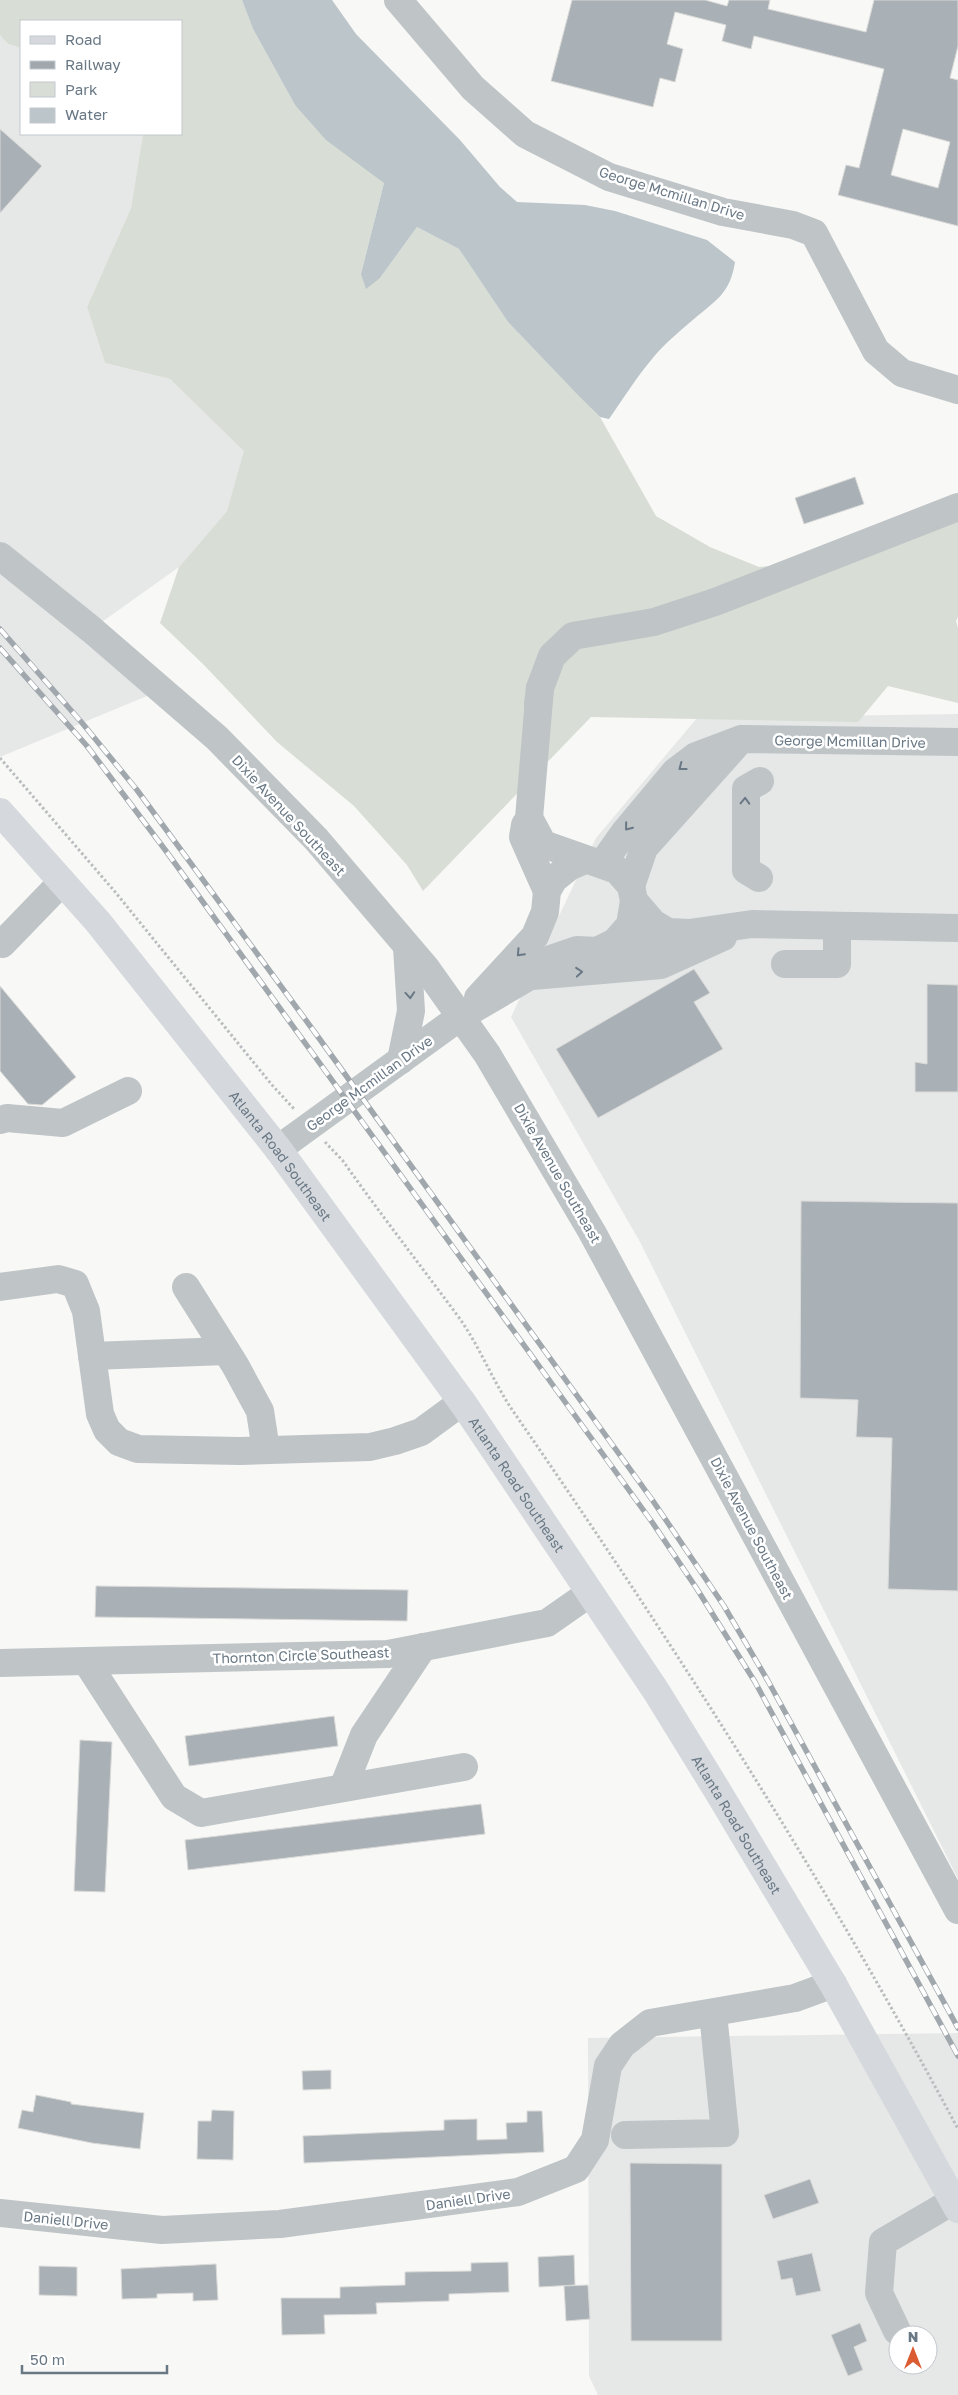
<svg xmlns="http://www.w3.org/2000/svg" width="958" height="2395" font-family="'Golos Text',sans-serif">
<rect width="100%" height="100%" fill="#f8f8f6"/>
<!-- built -->
<g fill="#e6e7e7" fill-rule="evenodd">
<path d="M0,35L8,44L21,48V134H143L131,208L87,307L105,363L170,379L245,451L227,511L179,567L92,629L159,691L0,757Z"/>
<path d="M958,714V1879L640,1242L511,1017L596,838L697,718Z"/>
<path d="M958,2033V2395H598L589,2376L588,2038ZM898,2335H928V2365H898Z"/>
</g>
<!-- green -->
<path fill="#d8ddd5" d="M0,0H242L253,29L295,105L384,183L361,274L380,278L417,227L459,249L508,322L600,417L656,516L710,547L759,567L837,561L958,517V617L956,621L958,628V703L888,686L858,722L591,717L423,891L407,865L354,806L277,742L204,665L160,623L179,567L227,511L244,451L170,379L105,363L87,307L131,208L143,134H181V21H21V48L8,44L0,35Z"/>
<!-- water -->
<path fill="#bbc5ca" d="M242,0H332L356,34L460,140L500,187L517,202L585,205L615,211L707,240L735,262C730,294 716,300 694,319C680,331 663,345 652,359C636,378 623,399 609,419L600,417L579,396L508,322L459,249L417,227L380,278L366,289L361,274L384,183L326,140L295,105L253,29Z"/>
<!-- building -->
<g fill="#a9b1b6" stroke="#dadad8" fill-rule="evenodd">
<path d="M572,0H705L727,6L729,0H770L768,9L866,32L874,0H958V46L950,78L958,80V226L838,195L846,165L859,168L884,69L754,36L751,49L722,41L726,25L675,12L667,44L683,49L675,82L660,78L653,107L551,81ZM903,129L950,142L938,188L891,175Z"/>
<path d="M0,129L42,166L0,213Z"/>
<path d="M855,477L864,504L804,524L795,498Z"/>
<path d="M694,969L710,993L694,1002L723,1049L598,1118L556,1049Z"/>
<path d="M927,984L958,985V1092H915V1062L927,1064Z"/>
<path d="M0,986L76,1077L42,1105L28,1104L0,1071Z"/>
<path d="M801,1201L958,1203V1591L888,1589L892,1438L856,1437L858,1400L800,1398Z"/>
<path d="M96,1586L408,1590L407,1621L95,1617Z"/>
<path d="M334,1716L338,1746L189,1766L185,1736Z"/>
<path d="M80,1740L112,1742L105,1892L74,1891Z"/>
<path d="M481,1804L485,1834L188,1870L185,1840Z"/>
<path d="M331,2070V2089L303,2090L302,2071Z"/>
<path d="M36,2095L71,2102V2104L144,2113L140,2149L92,2143L18,2128L22,2110L33,2112Z"/>
<path d="M212,2110L234,2111L233,2160L197,2159L198,2121H211Z"/>
<path d="M527,2111H542L544,2152L304,2163L303,2136L444,2130V2120L477,2119V2140L507,2139L506,2123L527,2122Z"/>
<path d="M630,2163L722,2164V2341H631Z"/>
<path d="M810,2179L819,2203L773,2219L764,2195Z"/>
<path d="M812,2253L821,2291L796,2296L792,2278L781,2280L777,2261Z"/>
<path d="M574,2255L575,2285L539,2287L538,2257Z"/>
<path d="M508,2262L509,2292L449,2294V2301L376,2303L377,2314L324,2315L325,2334L282,2335L281,2298H340V2287L405,2285V2272L471,2271V2263Z"/>
<path d="M216,2264L218,2300L193,2301V2293L157,2294V2298L122,2299L121,2269Z"/>
<path d="M39,2266L77,2267V2296L39,2295Z"/>
<path d="M588,2285L590,2319L566,2321L564,2286Z"/>
<path d="M860,2323L867,2341L854,2347L863,2370L848,2376L831,2335Z"/>
</g>
<g fill="none" stroke-linecap="round" stroke-linejoin="round">
<!-- path -->
<g stroke="#babdbf" stroke-width="3" stroke-dasharray="2.5 2.5" stroke-linecap="butt">
<path d="M0,758L116,893L272,1085L295,1110"/>
<path d="M325,1142L343,1161C381,1215 421,1266 460,1319C481,1349 494,1384 515,1414C674,1644 826,1882 958,2129"/>
</g>
<!-- minor -->
<g stroke="#bfc4c7" stroke-width="28">
<path d="M398,0L473,88L525,134L609,177L723,212L793,225L814,233L876,351L902,373L958,390"/>
<path d="M0,556L92,630L217,738L316,839L426,968L487,1054L592,1232L958,1910"/>
<path d="M538,705L540,688L552,656L573,636L654,622L715,602L958,507"/>
<path d="M525,825L523,837L547,891"/>
<path d="M602,864L624,833L675,772L696,756L741,739L958,742"/>
<path d="M759,878L746,870V789L760,781"/>
<path d="M631,886L644,848L737,744"/>
<path d="M634,901L653,923L668,932L689,933L752,924L958,928"/>
<path d="M615,942L691,948"/>
<path d="M2,944L62,882"/>
<path d="M785,964H837V926"/>
<path d="M532,976L661,965L723,937"/>
<path d="M478,998L535,936L545,912L547,891L554,879L569,867L585,860"/>
<path d="M401,1060L411,1011L407,947"/>
<path d="M0,1120L7,1118L63,1123L128,1091"/>
<path d="M278,1149L460,1017L530,976L548,960L577,950L597,951L615,942L630,925L634,901L631,886L617,870L543,844L529,818L540,688"/>
<path d="M0,1287L58,1279L75,1284L86,1311L100,1414L107,1430L119,1442L138,1449L240,1451L370,1447L395,1441L421,1432L462,1402"/>
<path d="M186,1287L235,1365L260,1411L266,1450"/>
<path d="M92,1356L226,1351"/>
<path d="M86,1661L174,1797L201,1813L464,1767"/>
<path d="M0,1663L388,1654L547,1623L590,1593"/>
<path d="M343,1788L364,1735L423,1647"/>
<path d="M625,2135L725,2133L713,2013"/>
<path d="M0,2213L162,2230L280,2224L518,2192L576,2169L595,2140L608,2066L622,2045L650,2023L795,1998L833,1984"/>
<path d="M897,2331L879,2293L883,2242L953,2201"/>
</g>
<!-- major -->
<path stroke="#d5d9dd" stroke-width="28" id="s1" d="M0,812L98,922L278,1149L465,1406L656,1691L717,1790L833,1984L958,2209"/>
<!-- rail casing -->
<g stroke="#a1a8ad" stroke-width="5.5">
<g id="rail">
<path d="M0,629L83,724L137,790L316,1034L653,1501L724,1606L768,1681L958,2028"/>
<path d="M0,648L87,746L166,851L652,1522L697,1589L755,1682L958,2056"/>
</g>
</g>
<!-- rail -->
<use href="#rail" stroke="#fff" stroke-width="4" stroke-dasharray="11" stroke-linecap="butt"/>
</g>
<!-- one-way arrows -->
<defs><path id="oneway-chevron" d="M-2-3.5L2.5 0L-2 3.5" fill="none" stroke-width="1.6" stroke-linecap="round" stroke-linejoin="round" transform="scale(1.25)"/></defs>
<g stroke="#697885">
<use href="#oneway-chevron" transform="translate(682 767) rotate(143)"/>
<use href="#oneway-chevron" transform="translate(745 801) rotate(-88)"/>
<use href="#oneway-chevron" transform="translate(628 827) rotate(129)"/>
<use href="#oneway-chevron" transform="translate(520 953) rotate(133)"/>
<use href="#oneway-chevron" transform="translate(579 972) rotate(-5)"/>
<use href="#oneway-chevron" transform="translate(410 995) rotate(86)"/>
</g>
<g text-anchor="middle" dominant-baseline="central" stroke-width="5" stroke-linejoin="round" paint-order="stroke">
<!-- street labels -->
<g font-size="14" fill="#697885" stroke="#fff">
<text transform="translate(672 193) rotate(17)">George Mcmillan Drive</text>
<text transform="translate(850 741) rotate(1)">George Mcmillan Drive</text>
<text transform="translate(289 815) rotate(47)">Dixie Avenue Southeast</text>
<text transform="translate(369 1083) rotate(-36)">George Mcmillan Drive</text>
<text stroke="none"><textPath href="#s1" startOffset="444">Atlanta Road Southeast</textPath></text>
<text transform="translate(558 1173) rotate(60)">Dixie Avenue Southeast</text>
<text stroke="none"><textPath href="#s1" startOffset="849">Atlanta Road Southeast</textPath></text>
<text transform="translate(752 1528) rotate(62)">Dixie Avenue Southeast</text>
<text transform="translate(301 1655) rotate(-2)">Thornton Circle Southeast</text>
<text stroke="none"><textPath href="#s1" startOffset="1254">Atlanta Road Southeast</textPath></text>
<text transform="translate(468 2199) rotate(-8)">Daniell Drive</text>
<text transform="translate(66 2220) rotate(6)">Daniell Drive</text>
</g>
</g>
<!-- legend -->
<rect x="20" y="20" width="162" height="115" fill="#ffffff" stroke="#c3c9ce"/>
<rect x="30" y="36" width="25" height="8" fill="#d5d9dd" stroke="#c3c9ce"/>
<text x="65" y="45" font-size="15" fill="#697885">Road</text>
<rect x="30" y="61" width="25" height="8" fill="#a1a8ad" stroke="#c3c9ce"/>
<text x="65" y="70" font-size="15" fill="#697885">Railway</text>
<rect x="30" y="82" width="25" height="15" fill="#d8ddd5" stroke="#c3c9ce"/>
<text x="65" y="95" font-size="15" fill="#697885">Park</text>
<rect x="30" y="108" width="25" height="15" fill="#bbc5ca" stroke="#c3c9ce"/>
<text x="65" y="120" font-size="15" fill="#697885">Water</text>
<!-- north arrow -->
<g transform="translate(913 2350)"><circle r="24" fill="#ffffff" stroke="#c3c9ce"/>
<path d="M0-4L9 19L0 12L-9 19Z" fill="#db5c33"/>
<text y="-8" font-size="14" font-weight="bold" text-anchor="middle" fill="#697885">N</text>
</g>
<!-- scale -->
<path d="M22 2365v8h145v-8" fill="none" stroke="#697885" stroke-width="2.5"/>
<text x="30" y="2365" font-size="15" fill="#697885" stroke="#ffffff" stroke-width="4" paint-order="stroke">50 m</text>
</svg>
